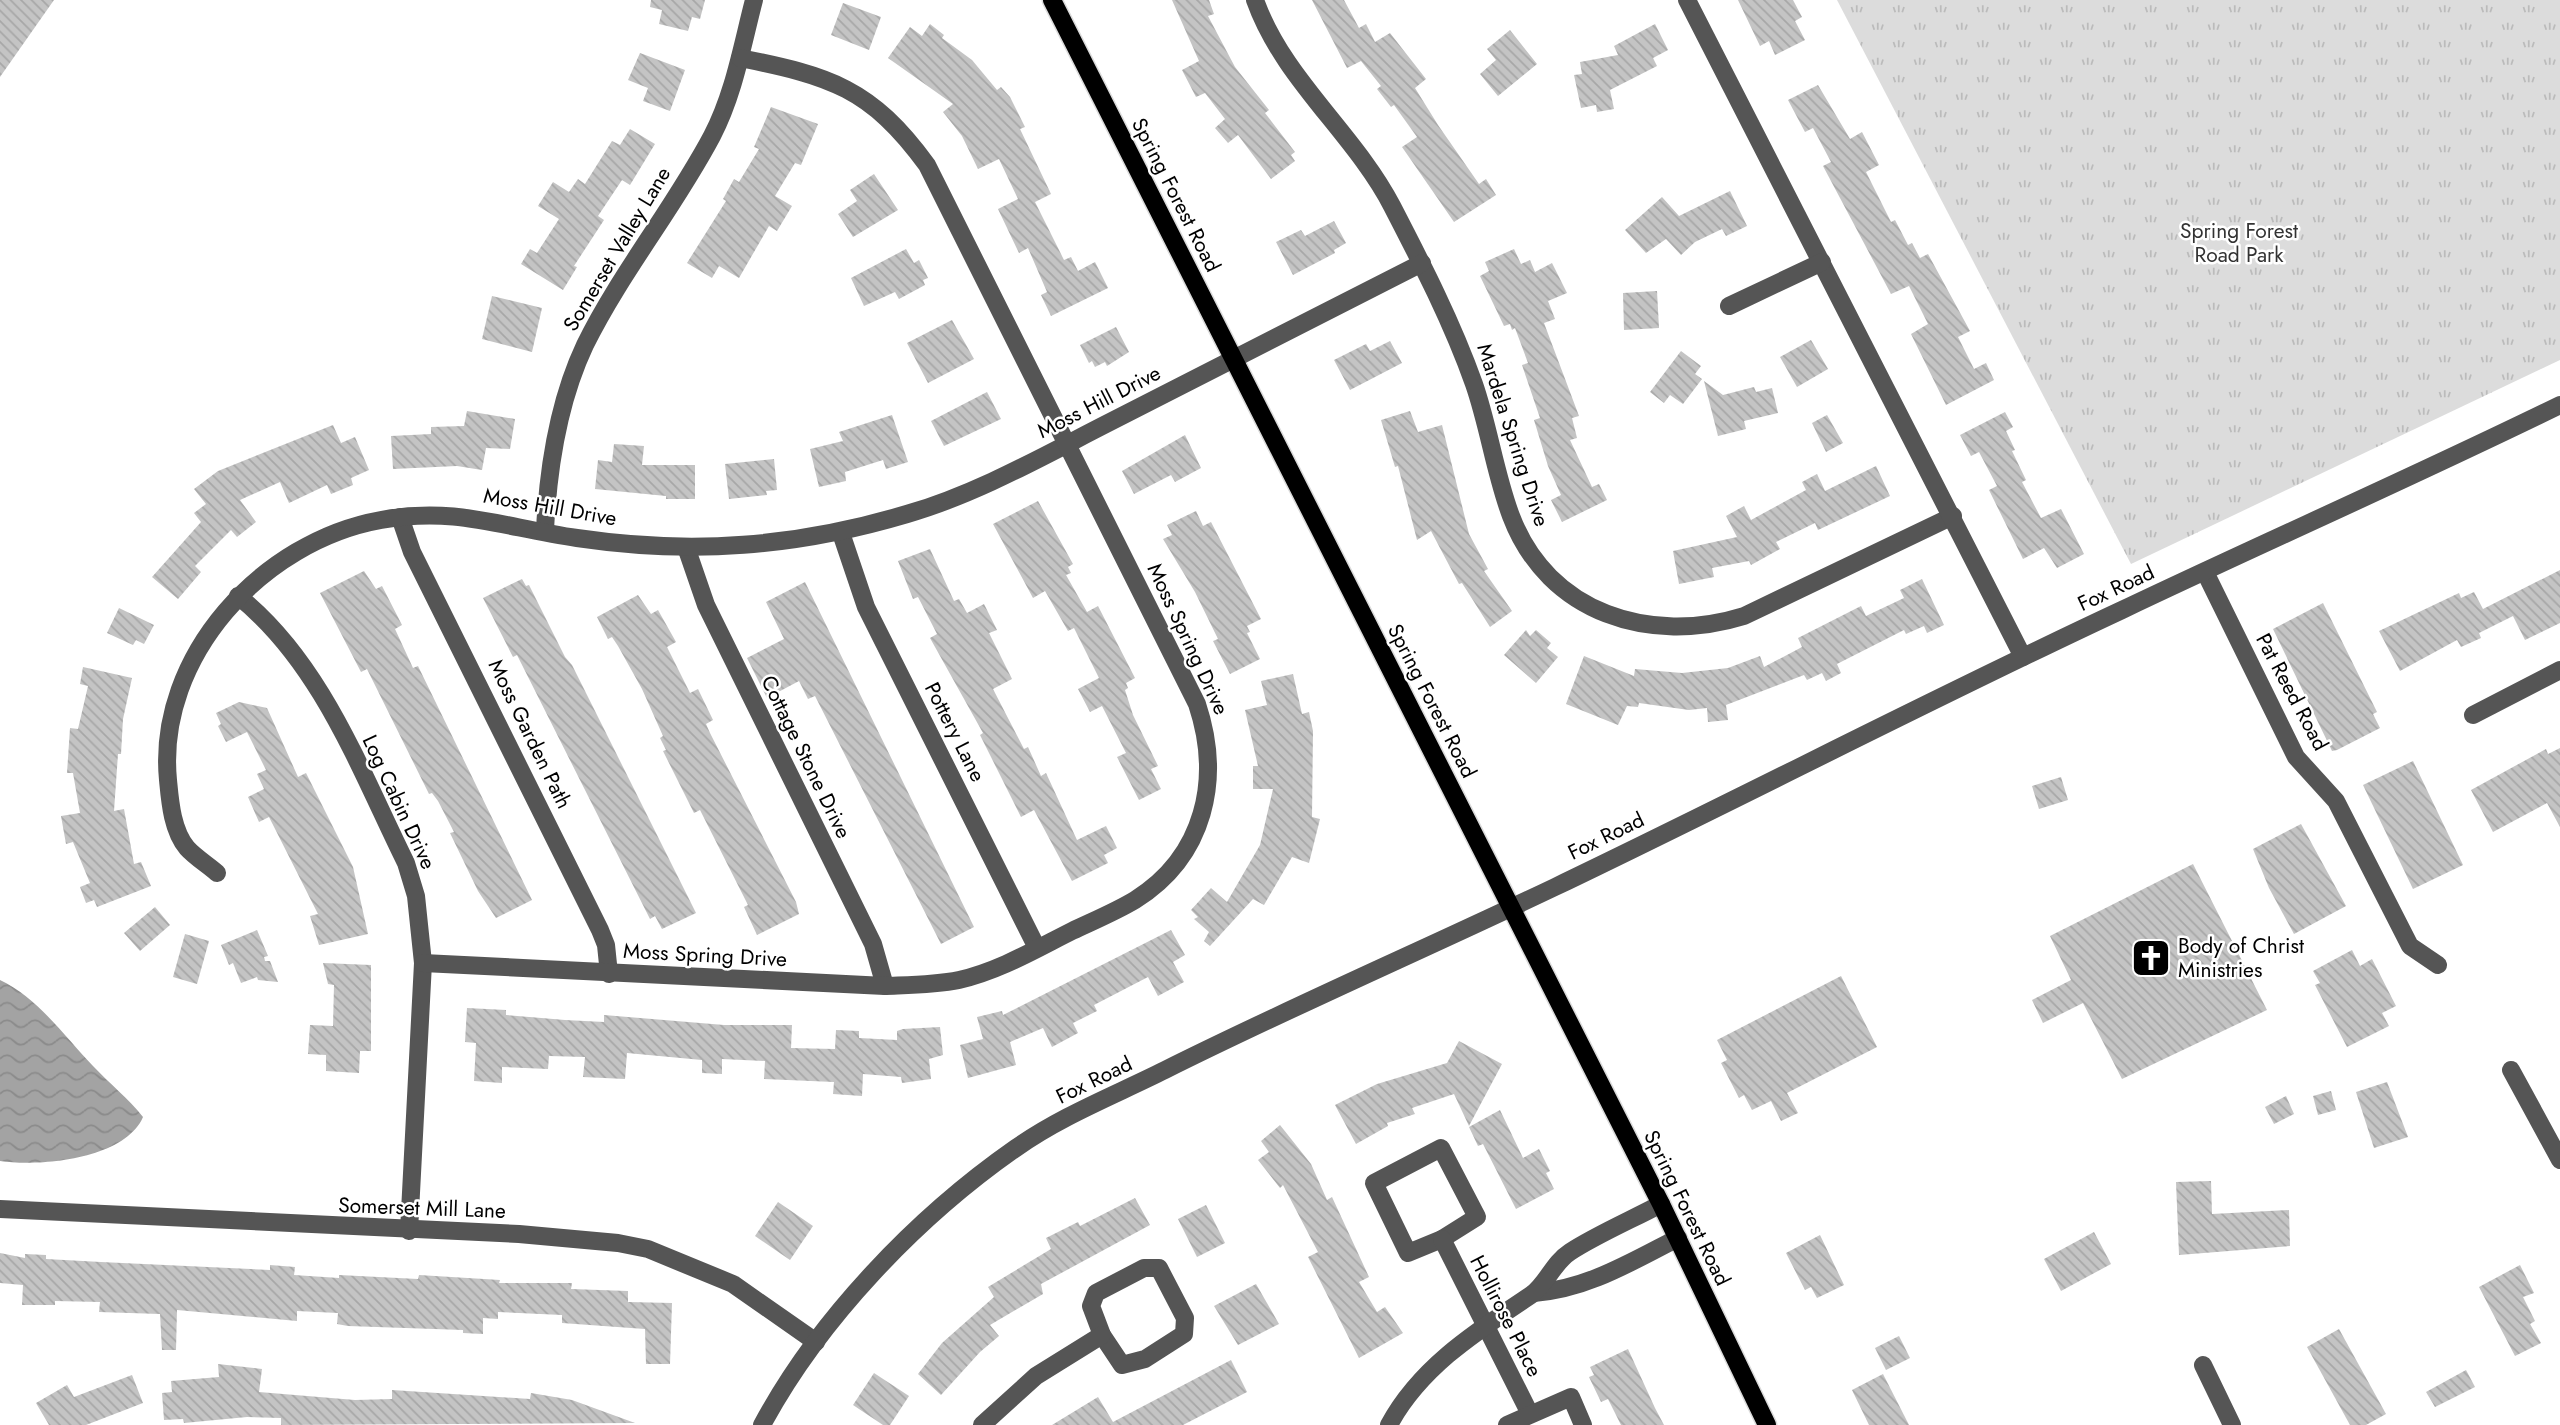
<svg xmlns="http://www.w3.org/2000/svg" width="2560" height="1425" font-family="Jost,sans-serif">
<defs>
<pattern id="park-tufts" width="24" height="20" patternUnits="userSpaceOnUse" patternTransform="scale(1.75)"><rect width="24" height="20" fill="#dcdcdc"/><path d="M3 7l-1-3M5 7V3M7 7l1-3M15 17l-1-3M17 17v-4M19 17l1-3" fill="none" stroke="#bbb"/></pattern>
<pattern id="water-waves" width="16" height="10" patternUnits="userSpaceOnUse" patternTransform="scale(1.75)"><rect width="16" height="10" fill="#a3a3a3"/><path d="M0 5q4-4 8 0t8 0" fill="none" stroke="#8b8b8b"/></pattern>
<pattern id="building-back-hatch" width="6" height="6" patternUnits="userSpaceOnUse" patternTransform="scale(1.75)"><rect width="6" height="6" fill="#c4c4c4"/><path d="M-1 5l2 2M0 0l6 6M5-1l2 2" fill="none" stroke="#a7a7a7"/></pattern>
</defs>
<rect width="100%" height="100%" fill="#fff"/>
<!-- park -->
<path fill="url(#park-tufts)" d="M1837,0H2560V360L2131,564Z"/>
<!-- water -->
<path fill="url(#water-waves)" d="M0,980C38,998 65,1037 93,1066C110,1084 128,1098 143,1117C125,1159 40,1167 0,1161Z"/>
<!-- building -->
<g fill="url(#building-back-hatch)">
<path d="M0,0H54L0,77Z"/>
<path d="M651,0H705L700,19L692,17L688,31L659,24L662,10L650,7Z"/>
<path d="M1172,0H1209L1214,14L1208,16L1235,67L1269,110L1265,113L1295,152L1291,155L1295,161L1271,179L1238,135L1228,143L1215,128L1225,119L1205,93L1196,97L1182,70L1199,61Z"/>
<path d="M1312,0H1344L1359,28L1366,24L1375,42L1390,33L1426,79L1415,88L1438,125L1479,184L1486,179L1496,195L1454,222L1402,147L1417,137L1394,105L1391,107L1377,89L1381,86L1361,61L1347,68Z"/>
<path d="M1738,0H1793L1802,17L1795,21L1805,40L1775,55L1769,41L1760,46Z"/>
<path d="M843,3L881,17L869,50L831,35Z"/>
<path d="M930,24L944,35L942,38L972,60L997,90L1001,87L1010,97L1025,127L1020,129L1051,194L1035,202L1064,260L1071,257L1078,271L1095,262L1108,288L1051,316L1041,295L1047,292L1028,248L1019,253L998,209L1018,199L999,159L978,169L962,136L943,112L953,104L888,58L910,27L922,36Z"/>
<path d="M1655,24L1668,50L1653,58L1657,66L1610,90L1614,109L1597,112L1596,105L1581,108L1574,75L1582,74L1580,62L1618,55L1614,46Z"/>
<path d="M1510,30L1537,64L1498,96L1480,74L1496,60L1487,49Z"/>
<path d="M640,53L685,70L670,111L643,101L648,88L628,80Z"/>
<path d="M1818,85L1850,139L1862,132L1879,165L1866,172L1891,222L1895,220L1908,245L1912,243L1920,258L1928,254L1970,331L1958,337L1974,369L1986,363L1994,380L1946,405L1911,334L1928,324L1909,286L1891,294L1823,166L1831,162L1813,128L1805,132L1788,100Z"/>
<path d="M771,107L818,124L801,165L795,163L775,196L792,206L777,231L769,226L739,278L719,266L712,278L687,263L726,201L723,199L734,179L739,182L759,149L754,147Z"/>
<path d="M630,129L655,144L630,185L622,180L598,216L604,220L574,266L577,267L563,290L521,264L530,249L537,253L559,219L538,206L553,182L569,192L578,179L585,184L612,141L620,145Z"/>
<path d="M874,174L898,210L853,237L838,214L857,201L850,190Z"/>
<path d="M1730,191L1747,226L1726,236L1722,229L1695,242L1681,255L1666,239L1646,253L1625,230L1662,197L1679,216Z"/>
<path d="M1334,221L1346,243L1334,250L1335,253L1293,275L1276,242L1301,230L1305,236Z"/>
<path d="M906,249L914,263L919,260L928,278L923,280L925,285L899,299L895,292L864,306L851,278Z"/>
<path d="M1514,249L1521,264L1530,260L1535,272L1552,263L1567,293L1548,301L1555,319L1544,323L1579,416L1572,418L1577,438L1570,440L1592,487L1599,484L1607,500L1562,522L1551,500L1561,495L1548,466L1534,420L1540,418L1522,365L1528,363L1515,328L1512,330L1510,324L1504,326L1480,276L1489,271L1485,262Z"/>
<path d="M1657,291L1659,328L1624,330L1623,293Z"/>
<path d="M492,296L542,308L532,352L482,339Z"/>
<path d="M952,320L974,359L928,383L907,343Z"/>
<path d="M1116,327L1129,352L1107,366L1105,362L1095,367L1092,361L1089,363L1080,345Z"/>
<path d="M1811,340L1828,369L1797,387L1780,357Z"/>
<path d="M1390,341L1402,363L1350,390L1334,360L1366,344L1370,351Z"/>
<path d="M1681,351L1701,366L1695,374L1702,379L1683,404L1670,395L1664,403L1650,392Z"/>
<path d="M1704,381L1723,395L1754,387L1756,392L1772,388L1778,413L1744,421L1746,429L1718,436Z"/>
<path d="M987,392L1001,419L944,446L931,421Z"/>
<path d="M467,411L515,419L510,449L486,448L482,470L457,466L393,469L391,436L431,434V427L464,426Z"/>
<path d="M1410,411L1418,432L1442,425L1469,534L1488,569L1484,571L1512,611L1490,627L1462,583L1459,584L1431,531L1417,540L1398,466L1395,467L1381,420Z"/>
<path d="M2005,412L2013,427L2006,431L2015,450L2012,451L2026,480L2022,482L2041,518L2061,509L2084,554L2057,568L2044,548L2023,559L1989,490L1997,486L1979,452L1971,456L1960,435Z"/>
<path d="M892,415L908,462L886,469L883,460L845,472L846,481L819,487L810,449L843,441L839,432Z"/>
<path d="M1827,415L1843,443L1826,452L1812,423Z"/>
<path d="M333,425L341,443L355,437L369,470L351,478L353,485L331,494L327,485L289,503L280,482L240,500L256,522L237,537L231,530L195,566L201,572L178,599L152,577L201,522L194,513L206,504L194,489L218,471Z"/>
<path d="M1185,435L1201,468L1175,482L1171,475L1134,494L1122,471Z"/>
<path d="M614,444L644,446L642,465H695V499H666V496L595,489L598,460L612,462Z"/>
<path d="M774,459L777,490L766,491L767,495L729,499L725,464Z"/>
<path d="M1876,466L1890,496L1818,530L1815,523L1776,542L1780,549L1751,565L1749,561L1712,568L1714,577L1679,584L1673,551L1737,537L1726,516L1744,506L1751,520L1806,490L1802,482L1817,474L1825,491Z"/>
<path d="M1038,501L1073,564L1068,567L1071,573L1066,575L1087,612L1098,606L1135,678L1126,683L1128,688L1125,690L1133,715L1158,766L1151,769L1161,789L1139,800L1117,757L1126,753L1102,706L1090,712L1078,689L1099,678L1074,628L1068,631L1045,591L1033,598L993,524Z"/>
<path d="M1196,511L1203,526L1211,522L1261,619L1247,626L1250,632L1247,633L1260,659L1230,674L1213,641L1218,639L1195,592L1163,539L1172,535L1167,525Z"/>
<path d="M930,549L954,601L959,599L967,613L984,604L997,630L989,633L1012,679L993,689L1024,749L1028,747L1041,776L1046,773L1077,840L1106,826L1117,848L1104,855L1108,863L1072,881L1034,810L1021,817L980,735L983,733L930,638L937,634L918,597L913,599L898,561Z"/>
<path d="M2560,570V623L2525,640L2513,616L2479,633L2481,638L2461,647L2457,640L2400,671L2379,631L2459,593L2461,598L2474,592L2483,609Z"/>
<path d="M364,571L376,589L382,586L402,625L395,629L413,668L418,666L532,900L496,918L478,891L450,833L454,832L438,801L432,793L429,794L367,669L361,672L320,593Z"/>
<path d="M522,579L526,586L529,585L565,657L572,665L696,913L662,929L655,916L650,919L517,655L513,657L483,598Z"/>
<path d="M1922,579L1944,625L1927,633L1924,626L1906,634L1904,630L1837,664L1841,673L1826,681L1822,673L1807,680L1804,675L1726,705L1728,720L1708,722L1707,708L1689,710L1639,703L1638,707L1627,706L1618,725L1566,704L1584,656L1634,676L1635,669L1682,673L1728,668L1760,656L1764,667L1802,647L1798,638L1861,606L1866,616L1904,598L1900,590Z"/>
<path d="M805,582L974,927L941,944L815,696L808,699L799,681L767,698L747,658L784,639L766,602Z"/>
<path d="M638,595L651,614L658,610L676,642L667,647L690,693L698,689L713,720L706,724L710,733L796,902L799,914L757,935L744,907L748,905L700,810L694,813L663,751L666,750L660,738L663,736L642,689L618,646L612,637L608,639L597,617Z"/>
<path d="M2323,603L2377,712L2373,714L2380,728L2337,750L2332,751L2273,629Z"/>
<path d="M119,608L154,625L144,644L136,640L133,645L107,633Z"/>
<path d="M1526,630L1530,636L1536,630L1551,643L1547,648L1558,657L1536,683L1504,655Z"/>
<path d="M83,667L132,678L123,719L121,754H118L114,811L124,809L134,864L141,862L151,886L97,907L94,900L86,903L80,887L90,883L73,842L66,844L61,816L80,813L73,773H67L70,728L78,729L88,686L80,684Z"/>
<path d="M1293,674L1302,714L1309,712L1313,731L1312,817L1320,819L1309,863L1292,857L1264,905L1253,899L1210,946L1204,941L1209,932L1194,919L1198,917L1191,910L1211,888L1227,902L1260,845L1273,789H1253V766H1258L1245,710L1267,705L1261,681Z"/>
<path d="M239,702L267,708L298,777L306,773L353,867L368,934L319,945L310,916L318,914L269,817L259,822L248,797L264,789L257,774L266,770L247,732L226,742L218,726L221,724L216,713Z"/>
<path d="M2560,748V827L2547,803L2493,832L2471,790L2546,749L2548,754Z"/>
<path d="M2413,761L2463,865L2413,889L2363,785Z"/>
<path d="M2061,777L2068,800L2039,809L2032,786Z"/>
<path d="M2301,824L2346,906L2294,934L2269,888L2253,849Z"/>
<path d="M2193,864L2267,1010L2122,1079L2083,1003L2043,1023L2032,1000L2071,980L2050,936Z"/>
<path d="M155,907L170,925L140,951L124,933Z"/>
<path d="M257,930L268,956L264,957L265,961H270L278,982L258,980L257,977L241,983L233,963L229,965L221,945Z"/>
<path d="M1171,930L1185,955L1173,962L1184,982L1158,996L1148,977L1094,1005L1097,1011L1073,1023L1078,1033L1052,1047L1043,1028L1010,1042L1016,1065L968,1078L960,1045L983,1039L977,1017L1002,1011L1003,1015Z"/>
<path d="M185,934L209,941L197,984L173,977Z"/>
<path d="M2352,950L2360,966L2372,959L2396,1006L2382,1013L2389,1026L2347,1047L2315,985L2320,983L2313,971Z"/>
<path d="M323,963L371,965V1051H360L359,1073L326,1071V1055L308,1054L310,1025L333,1026L334,985L328,984Z"/>
<path d="M1841,976L1877,1047L1787,1093L1798,1113L1781,1121L1771,1101L1752,1110L1744,1095L1739,1098L1721,1063L1727,1060L1717,1040Z"/>
<path d="M467,1008L506,1010V1015L565,1020L604,1022V1015L724,1025H792L791,1048L835,1049L836,1030L859,1031V1038L897,1040V1031L903,1029L940,1027L943,1055L929,1059L931,1079L902,1083L901,1077L863,1074L862,1096L833,1094L834,1082L764,1079L765,1061L722,1059V1074L702,1073V1060L627,1053L625,1079L583,1077L585,1057L549,1056L548,1069L502,1067V1083L474,1081L476,1043L465,1042Z"/>
<path d="M1459,1041L1502,1064L1469,1126L1454,1094L1412,1108L1415,1114L1387,1123L1388,1126L1356,1144L1335,1105L1377,1084L1447,1063Z"/>
<path d="M2387,1082L2408,1137L2374,1148L2356,1092Z"/>
<path d="M2331,1091L2336,1110L2318,1115L2313,1096Z"/>
<path d="M2286,1096L2294,1114L2274,1124L2265,1107Z"/>
<path d="M1500,1110L1523,1158L1539,1149L1550,1171L1546,1173L1554,1189L1516,1209L1483,1144L1478,1146L1469,1127Z"/>
<path d="M1280,1125L1311,1164L1327,1200L1332,1197L1369,1277L1359,1282L1377,1312L1385,1307L1403,1333L1359,1358L1308,1257L1318,1252L1283,1185L1280,1188L1258,1160L1269,1152L1261,1141Z"/>
<path d="M2211,1181L2212,1214L2289,1210L2290,1246L2179,1255L2176,1182Z"/>
<path d="M1135,1198L1150,1225L1041,1284L1043,1294L990,1325L999,1336L980,1352L941,1395L918,1374L942,1343L994,1297L988,1287L1051,1249L1046,1238L1078,1222L1080,1226Z"/>
<path d="M778,1202L813,1226L790,1260L755,1236Z"/>
<path d="M1206,1205L1225,1243L1197,1257L1178,1219Z"/>
<path d="M2094,1232L2111,1264L2061,1291L2044,1259Z"/>
<path d="M1820,1235L1844,1285L1817,1298L1811,1287L1805,1290L1786,1253Z"/>
<path d="M0,1253L25,1258V1254L46,1255V1259L101,1262L270,1270V1265L295,1267L294,1275L339,1278V1275L418,1279L419,1275L500,1280L499,1283H572L571,1289L628,1291V1302L672,1303L670,1364H646L645,1329L562,1323V1315L498,1312V1319L483,1318V1334L463,1333V1330L348,1326L337,1324L338,1313L297,1311V1321L177,1310L176,1350H162L160,1314L99,1312L100,1302L55,1301V1305H22L23,1285L0,1283Z"/>
<path d="M2520,1265L2534,1293L2523,1297L2535,1321L2530,1324L2541,1343L2515,1356L2479,1287Z"/>
<path d="M1256,1284L1279,1324L1238,1345L1214,1306Z"/>
<path d="M2339,1329L2386,1414L2366,1425H2350L2307,1347Z"/>
<path d="M1899,1336L1910,1358L1886,1370L1875,1348Z"/>
<path d="M1628,1349L1655,1408L1664,1425H1621L1608,1399L1601,1402L1589,1377L1594,1375L1590,1367Z"/>
<path d="M1231,1360L1247,1392L1183,1425H1052L1098,1397L1113,1422Z"/>
<path d="M218,1364L262,1369L259,1392L355,1400L392,1399V1390L530,1399L531,1393L572,1400L635,1423L281,1425V1418L247,1417L184,1423L183,1419L164,1420L162,1393L172,1392L171,1381L219,1377Z"/>
<path d="M2466,1370L2475,1387L2435,1407L2426,1392Z"/>
<path d="M874,1373L909,1396L890,1425H883L853,1405Z"/>
<path d="M1883,1374L1909,1425H1869L1852,1390Z"/>
<path d="M132,1375L143,1403L86,1425H49L36,1403L67,1385L74,1397Z"/>
</g>
<g fill="none" stroke-linecap="round" stroke-linejoin="round">
<!-- major casing -->
<g stroke="#dbdbdb" stroke-width="21">
<path id="major" d="M1052,0L1661,1204L1767,1425"/>
</g>
<!-- minor -->
<g stroke="#555" stroke-width="18">
<path d="M1255,0C1283,79 1354,133 1392,206C1422,264 1452,322 1474,384C1489,427 1495,474 1511,516C1548,614 1651,645 1744,616L1953,516"/>
<path d="M1687,0L2023,657"/>
<path d="M1729,306L1822,262"/>
<path d="M400,517L412,552L600,930L606,945L609,974"/>
<path d="M545,530C548,470 559,400 585,345C621,272 674,208 712,136C734,94 742,46 754,0"/>
<path d="M841,533L866,607L1037,948"/>
<path d="M686,547L706,605L873,944L885,986"/>
<path d="M2205,572L2296,757L2336,801L2410,946L2438,965"/>
<path d="M238,596C321,662 360,770 406,863L416,896L423,963L409,1231"/>
<path d="M2473,715L2560,670"/>
<path d="M217,873C208,865 195,857 187,848C172,830 170,801 168,780C156,656 263,541 381,520C456,506 505,528 577,538C692,555 796,547 907,514C977,494 1045,455 1110,422C1214,370 1318,317 1422,263"/>
<path d="M423,963L885,986C909,985 935,985 959,980C999,971 1036,949 1072,931C1093,921 1115,912 1135,900C1205,856 1222,779 1197,704L927,165C871,88 830,76 740,58"/>
<path d="M2511,1070L2560,1160"/>
<path d="M1441,1148L1477,1217L1442,1239L1408,1253L1374,1183Z"/>
<path d="M0,1209L519,1234L618,1243L648,1249L733,1284L816,1342"/>
<path d="M1442,1239L1530,1414"/>
<path d="M1144,1268H1159L1185,1318L1184,1334L1145,1359L1122,1365L1102,1335L1091,1306L1096,1293Z"/>
<path d="M1534,1293C1587,1289 1631,1262 1678,1238"/>
<path d="M2203,1365L2232,1425"/>
<path d="M762,1425C819,1319 917,1217 1016,1148C1061,1116 1115,1095 1165,1070C1293,1006 1425,949 1555,887C1745,796 1931,699 2122,610C2267,541 2415,476 2560,405"/>
<path d="M982,1425L1036,1376L1102,1335"/>
<path d="M1389,1425C1420,1367 1477,1331 1531,1295C1546,1285 1553,1263 1570,1252C1596,1235 1633,1219 1661,1204"/>
<path d="M1507,1425L1571,1397L1583,1425"/>
</g>
<!-- major -->
<use href="#major" stroke="#000" stroke-width="18"/>
</g>
<!-- icons -->
<defs>
<g id="church-square" transform="scale(2.0125)"><rect x="-9" y="-9" width="18" height="18" rx="4" fill="#000" stroke="#fff"/><path d="M-1.2-6h2.4v3.5h3.3v2.4h-3.3V6h-2.4V-.1h-3.3v-2.4h3.3Z" fill="#fff"/></g>
</defs>
<g fill-rule="evenodd">
<use href="#church-square" x="2151" y="958"/>
</g>
<g text-anchor="middle" dominant-baseline="central" stroke-width="5" stroke-linejoin="round" paint-order="stroke">
<!-- street labels -->
<g font-size="21" fill="#000" stroke="#fff">
<text transform="translate(1176 195) rotate(63)">Spring Forest Road</text>
<text transform="translate(617 249) rotate(-59)">Somerset Valley Lane</text>
<text transform="translate(1099 402) rotate(-27)">Moss Hill Drive</text>
<text transform="translate(1513 435) rotate(72)">Mardela Spring Drive</text>
<text transform="translate(550 507) rotate(10)">Moss Hill Drive</text>
<text transform="translate(2116 588) rotate(-25)">Fox Road</text>
<text transform="translate(1188 639) rotate(65)">Moss Spring Drive</text>
<text transform="translate(2292 692) rotate(62)">Pat Reed Road</text>
<text transform="translate(1432 701) rotate(63)">Spring Forest Road</text>
<text transform="translate(955 732) rotate(63)">Pottery Lane</text>
<text transform="translate(530 734) rotate(64)">Moss Garden Path</text>
<text transform="translate(806 757) rotate(64)">Cottage Stone Drive</text>
<text transform="translate(399 802) rotate(65)">Log Cabin Drive</text>
<text transform="translate(1606 836) rotate(-26)">Fox Road</text>
<text transform="translate(705 955) rotate(3)">Moss Spring Drive</text>
<text transform="translate(1094 1080) rotate(-26)">Fox Road</text>
<text transform="translate(422 1208) rotate(2)">Somerset Mill Lane</text>
<text transform="translate(1687 1208) rotate(64)">Spring Forest Road</text>
<text transform="translate(1506 1316) rotate(63)">Hollirose Place</text>
</g>
<!-- park labels -->
<g font-size="21" fill="#333" stroke="#fff">
<text x="2239" y="231">Spring Forest<tspan x="2239" dy="24">Road Park</tspan></text>
</g>
<!-- poi labels -->
<g font-size="21" fill="#000" stroke="#fff" text-anchor="start">
<text x="2178" y="946">Body of Christ<tspan x="2178" dy="24">Ministries</tspan></text>
</g>
</g>
</svg>
